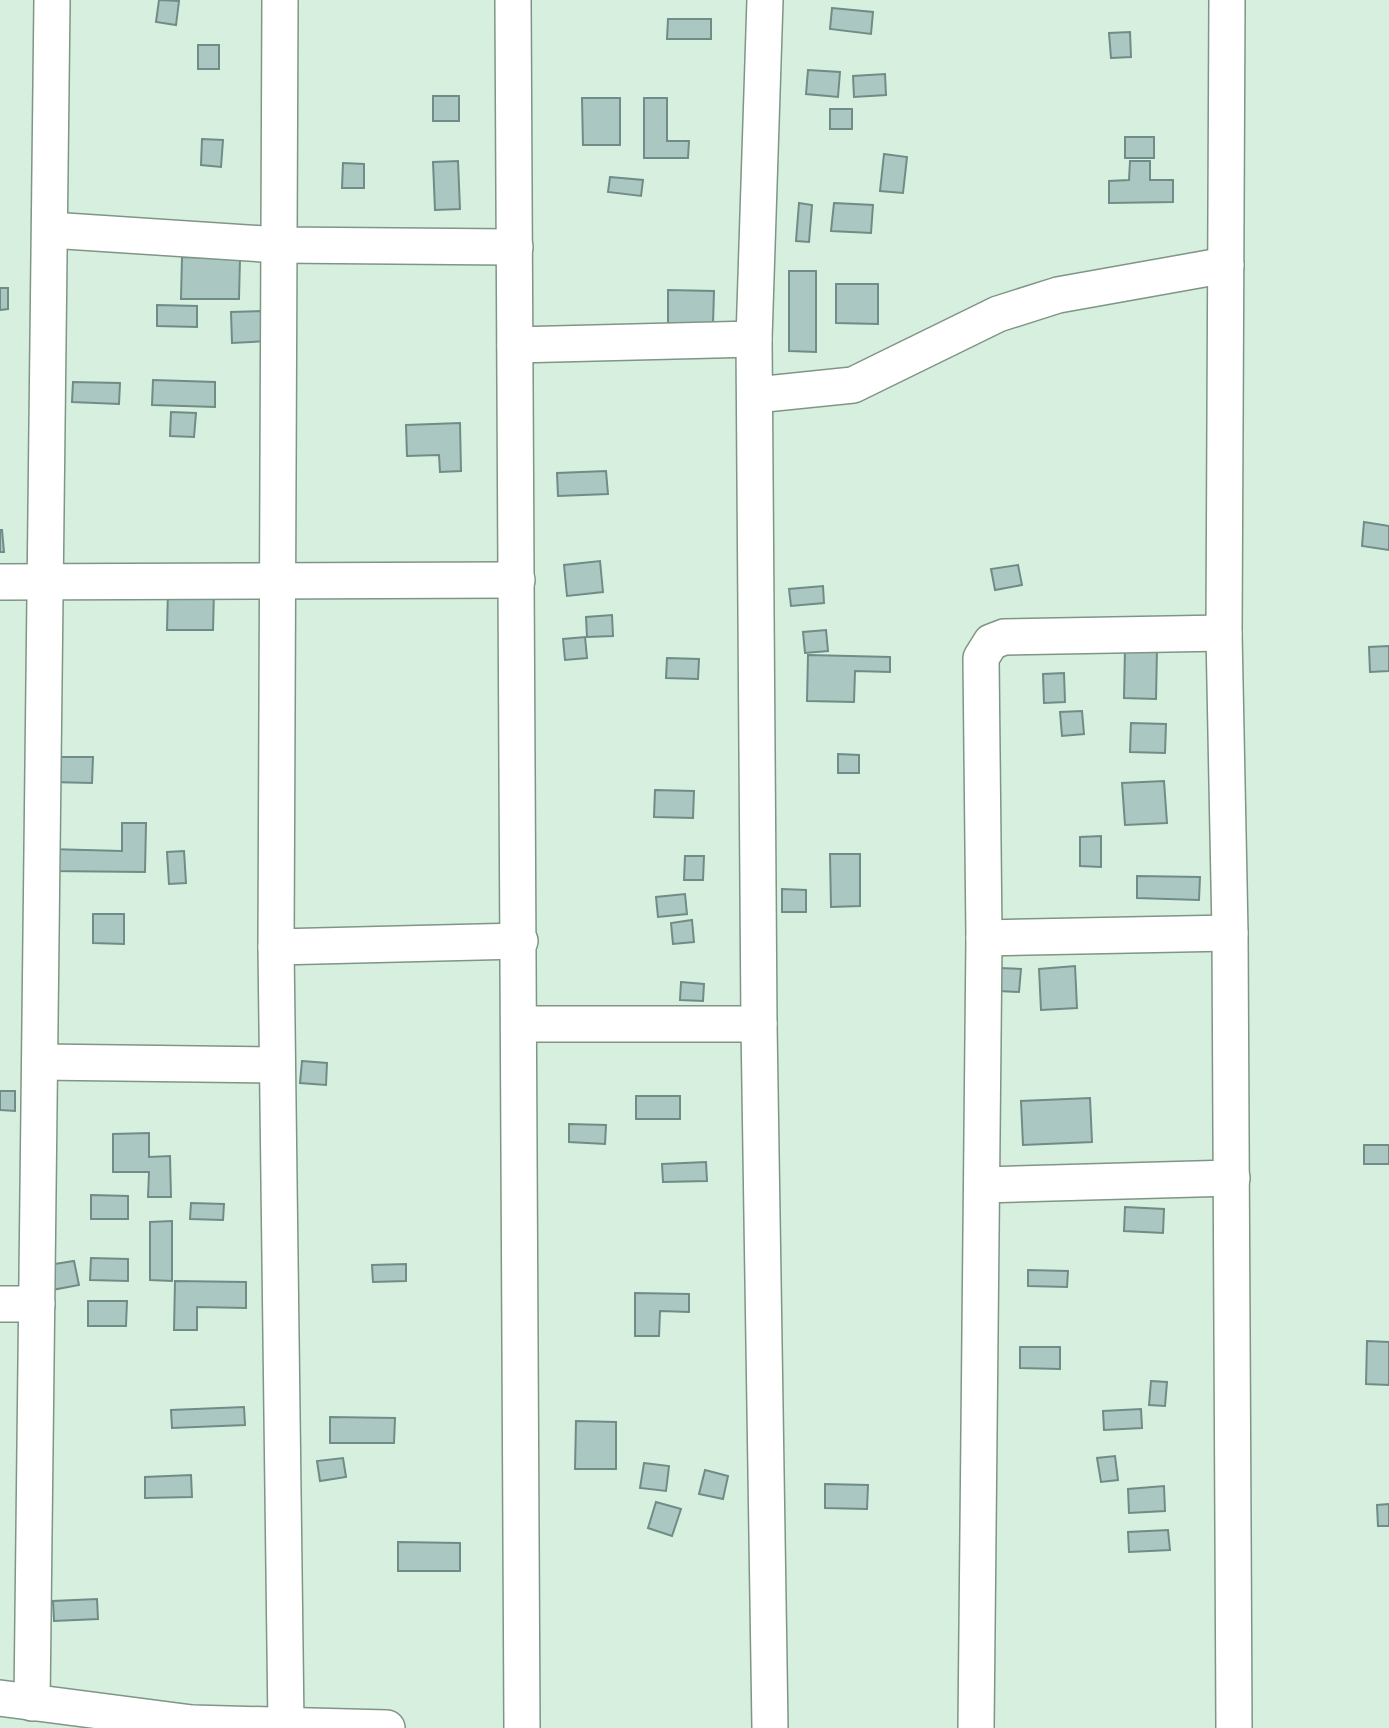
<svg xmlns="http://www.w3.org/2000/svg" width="1389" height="1728" font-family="Manrope,sans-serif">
<rect width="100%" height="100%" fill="#d7efde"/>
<!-- building -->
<g fill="#aac8c1" stroke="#708c86" stroke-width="2">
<path d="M159,0L179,1L176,25L156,22Z"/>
<path d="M832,8L873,12L871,34L830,29Z"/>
<path d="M668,19H711V39H667Z"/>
<path d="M1130,32L1131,57L1111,58L1109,33Z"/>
<rect x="198" y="45" width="21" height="24"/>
<path d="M808,70L840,72L838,97L806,94Z"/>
<path d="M885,74L886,95L854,97L853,76Z"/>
<rect x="433" y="96" width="26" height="25"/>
<path d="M582,98H620V145H583Z"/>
<path d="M644,98H667V141H689L688,158H644Z"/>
<rect x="830" y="109" width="22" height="20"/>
<rect x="1125" y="137" width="29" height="21"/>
<path d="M202,139L223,140L221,167L201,165Z"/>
<path d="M884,154L907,157L903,193L880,191Z"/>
<path d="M458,161L460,209L435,210L433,162Z"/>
<path d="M1130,161H1150V180H1173V202L1109,203V181L1129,180Z"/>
<path d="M343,163L364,164V188H342Z"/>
<path d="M610,177L643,180L641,196L608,192Z"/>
<path d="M799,203L812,205L809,242L796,241Z"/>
<path d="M834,203L873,205L871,233L831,231Z"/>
<path d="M182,257L240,258L239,299H181Z"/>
<path d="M789,271H816V352L789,351Z"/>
<path d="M836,284H878V324L836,323Z"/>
<path d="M0,288H8V309L0,310Z"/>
<path d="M668,290L714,291L713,324H668Z"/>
<path d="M157,305L197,306V327L157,326Z"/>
<path d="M266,311L267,341L232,343L231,312Z"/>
<path d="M153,380L215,382V407L152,405Z"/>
<path d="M73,382L120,383L119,404L72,402Z"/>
<path d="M171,412L196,413L194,437L170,436Z"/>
<path d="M460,423L461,471L440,472L439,455L407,456L406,425Z"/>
<path d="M606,471L608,494L558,496L557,473Z"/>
<path d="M1364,522L1389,526V550L1362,546Z"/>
<path d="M0,530H2L4,552H0Z"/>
<path d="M600,561L603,592L567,596L564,565Z"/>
<path d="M1018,565L1022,585L995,590L991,569Z"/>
<path d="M823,586L824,603L791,606L789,589Z"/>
<path d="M168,590L214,591L213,630H167Z"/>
<path d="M612,615L613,636L587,637L586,617Z"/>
<path d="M826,630L828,651L805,653L803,632Z"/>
<path d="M585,637L587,658L565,660L563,639Z"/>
<path d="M1389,646V671L1370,672L1369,647Z"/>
<path d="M1125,647L1157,648L1156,699L1124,698Z"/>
<path d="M808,655L890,657V672L855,671L854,702L807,701Z"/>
<path d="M667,658L699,659L698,679L666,678Z"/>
<path d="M1064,673L1065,702L1044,703L1043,674Z"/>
<path d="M1082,711L1084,734L1062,736L1060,712Z"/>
<path d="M1131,723L1166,724L1165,753L1130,752Z"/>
<path d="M838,754L859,755V773H838Z"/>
<path d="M50,757H93L92,783L50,782Z"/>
<path d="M1164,781L1167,823L1125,825L1122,783Z"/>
<path d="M655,790L694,791L693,818L654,817Z"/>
<path d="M122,823H146L145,872L49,871V849L122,851Z"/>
<path d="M1101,836V867L1080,866V837Z"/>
<path d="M184,851L186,883L169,884L167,852Z"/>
<path d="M830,854H860V906L831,907Z"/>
<path d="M685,856H704L703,880H684Z"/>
<path d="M1137,876L1200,877L1199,900L1137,898Z"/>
<path d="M782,889L806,890V912H782Z"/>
<path d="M685,894L687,914L658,917L656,897Z"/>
<path d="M93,914H124V944L93,943Z"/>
<path d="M692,920L694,942L673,944L671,923Z"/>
<path d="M1075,966L1077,1008L1041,1010L1039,969Z"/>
<path d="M1000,968L1021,969L1019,992L999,991Z"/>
<path d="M681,982L704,984L703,1001L680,1000Z"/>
<path d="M302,1061L327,1063L326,1085L300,1083Z"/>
<path d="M0,1091H15V1111L0,1110Z"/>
<rect x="636" y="1096" width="44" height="23"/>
<path d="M1090,1098L1092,1142L1023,1145L1021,1101Z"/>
<path d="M569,1124L606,1125L605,1144L569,1142Z"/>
<path d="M149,1133V1157L170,1156L171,1197H148L149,1172H113V1134Z"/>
<rect x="1364" y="1145" width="25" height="19"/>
<path d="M706,1162L707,1181L663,1182L662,1164Z"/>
<path d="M91,1195L128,1196V1219H91Z"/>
<path d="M191,1203L224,1204L223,1220L190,1219Z"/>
<path d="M1125,1207L1164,1209L1163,1233L1124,1231Z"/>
<path d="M172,1221V1281L150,1280V1222Z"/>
<path d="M91,1258L128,1259V1281L90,1280Z"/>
<path d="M74,1261L79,1285L52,1290L48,1265Z"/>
<path d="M406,1264V1281L373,1282L372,1265Z"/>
<path d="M1028,1270L1068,1271L1067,1287L1028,1286Z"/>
<path d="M175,1281L246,1282V1308L197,1307V1330H174Z"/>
<path d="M635,1293L689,1294V1312L660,1311L659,1336H635Z"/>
<path d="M88,1301H127L126,1326H88Z"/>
<path d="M1367,1341L1389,1342V1385L1366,1384Z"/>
<path d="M1020,1347H1060V1369L1020,1368Z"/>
<path d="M1151,1381L1167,1382L1165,1406L1149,1405Z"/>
<path d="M244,1407L245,1425L172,1428L171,1410Z"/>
<path d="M1141,1409L1142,1428L1104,1430L1103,1411Z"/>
<path d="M330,1417L395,1418L394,1443H330Z"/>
<path d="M576,1421L616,1422V1469H575Z"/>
<path d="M1115,1456L1118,1480L1101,1482L1097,1458Z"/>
<path d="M343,1458L346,1477L320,1481L317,1461Z"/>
<path d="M644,1463L669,1466L666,1491L640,1488Z"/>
<path d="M705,1470L728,1476L723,1499L699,1494Z"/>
<path d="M191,1475L192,1497L145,1498V1477Z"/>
<path d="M825,1484L868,1485L867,1509L825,1508Z"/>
<path d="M1164,1486L1165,1511L1129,1513L1128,1489Z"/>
<path d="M656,1502L681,1509L672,1536L648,1528Z"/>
<path d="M1389,1504V1526H1378L1377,1505Z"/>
<path d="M1168,1530L1170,1550L1129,1552L1128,1532Z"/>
<path d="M398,1542L460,1543V1571H398Z"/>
<path d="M97,1599L98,1619L54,1621L53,1601Z"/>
</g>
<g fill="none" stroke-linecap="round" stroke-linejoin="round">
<!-- street casing -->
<g stroke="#7f9585" stroke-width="38">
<g id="street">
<path d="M280,0L276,947L286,1726"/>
<path d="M513,0L522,1728"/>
<path d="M765,0L754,339L759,1024L770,1728"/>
<path d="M1227,0L1224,633L1230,933L1234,1728"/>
<path d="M50,230L279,245L515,247"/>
<path d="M515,345L754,339"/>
<path d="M755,395L853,385L998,314L1058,295L1226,265"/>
<path d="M0,582L517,580"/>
<path d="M984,938L1230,933"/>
<path d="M276,947L520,941"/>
<path d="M519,1024H759"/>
<path d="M40,1062L277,1065"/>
<path d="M982,1185L1232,1178"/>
<path d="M0,1304H37"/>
<path d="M0,1698L192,1723L387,1728"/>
<path d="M32,1703L52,0"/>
<path d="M976,1728L984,938L981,658L991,642L1004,637L1224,633"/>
</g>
</g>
<!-- street -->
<use href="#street" stroke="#fff" stroke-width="35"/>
</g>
</svg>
